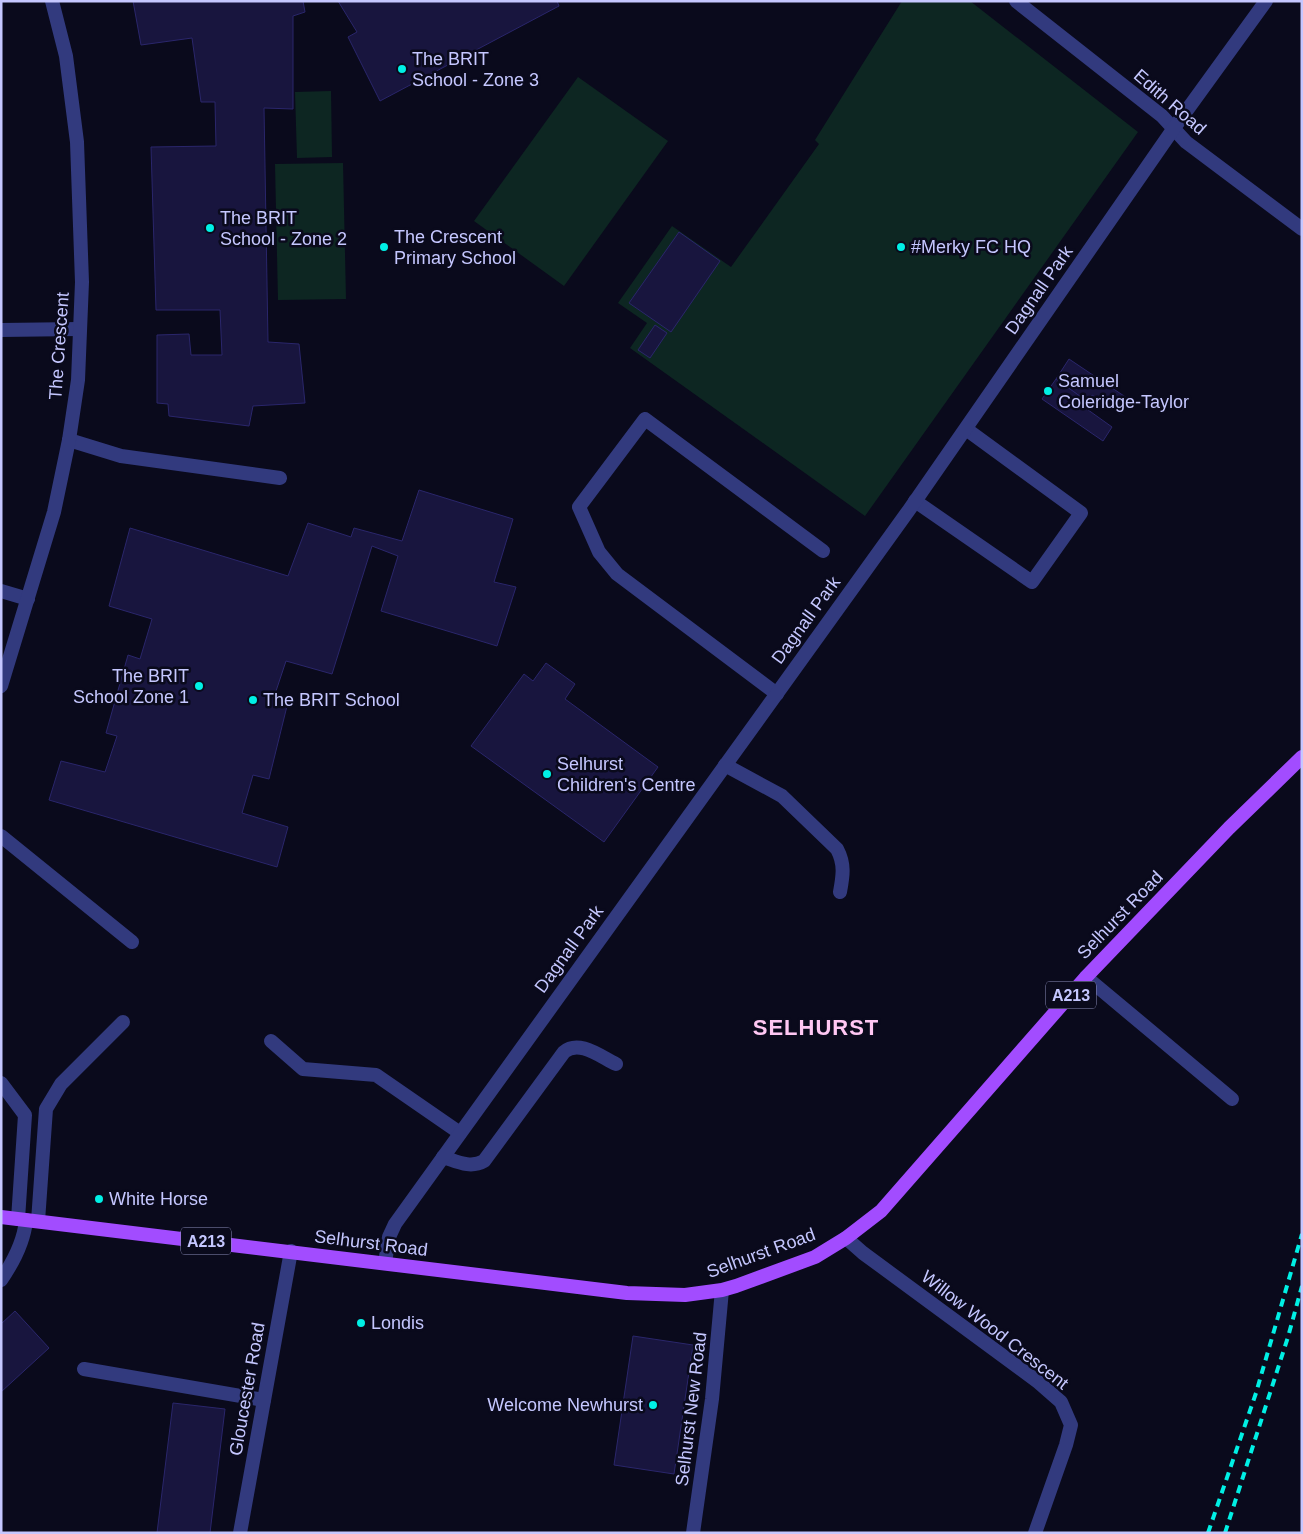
<svg xmlns="http://www.w3.org/2000/svg" width="1303" height="1534" font-family="Arial,sans-serif">
<rect width="100%" height="100%" fill="#0a0a1c"/>
<!-- green -->
<g fill="#0d2622">
<path d="M902,1H970L1138,132L865,516L630,348L647,323L618,303L672,226L731,267L819,144L815,140Z"/>
<path d="M578,77L668,141L564,286L474,221Z"/>
<path d="M331,91L332,157L297,158L295,92Z"/>
<path d="M343,163L346,299L278,300L275,164Z"/>
</g>
<!-- building -->
<g fill="#18153e" stroke="#2a266b">
<path d="M133,1H303L305,12L293,16V109L264,108L268,342L299,344L305,403L253,406L249,426L169,416L168,404L157,403V335L189,334L191,355H222L220,310H156L151,147L216,146L215,102H201L192,38L141,45Z"/>
<path d="M338,1H557L559,6L380,101L348,37L357,32Z"/>
<path d="M679,232L720,261L671,332L629,303Z"/>
<path d="M655,325L667,333L650,358L638,350Z"/>
<path d="M1069,359L1130,400L1120,414L1092,395L1088,402L1056,379Z"/>
<path d="M1056,379L1088,402L1084,407L1112,427L1103,441L1042,399Z"/>
<path d="M419,490L513,519L494,582L516,587L497,646L381,611L398,556L372,546L332,674L286,661L274,697L288,702L269,779L253,775L242,813L288,827L277,867L49,800L61,761L105,772L117,736L106,733L128,655L140,659L152,619L109,606L130,528L288,576L308,523L351,537L354,528L402,541Z"/>
<path d="M546,663L575,684L565,699L658,767L604,842L471,746L524,674L533,681Z"/>
<path d="M15,1311L49,1348L1,1392V1324Z"/>
<path d="M633,1336L693,1345L674,1474L614,1465Z"/>
<path d="M173,1403L225,1409L210,1533H157Z"/>
</g>
<g fill="none" stroke-linecap="round" stroke-linejoin="round">
<!-- service -->
<g stroke="#323a7e" stroke-width="14">
<path d="M69,440L121,456L280,478"/>
<path d="M915,501L1032,582L1081,513L966,429"/>
<path d="M1,591L28,599"/>
<path d="M777,694L617,574L599,552L579,507L645,419L823,551"/>
<path d="M725,765L782,796L837,849C845,864 843,876 840,892"/>
<path d="M1,836L132,942"/>
<path d="M1086,977L1232,1099"/>
<path d="M271,1041L303,1069L376,1075L460,1133"/>
<path d="M443,1157C456,1161 470,1169 484,1161L564,1052C579,1039 601,1057 616,1064"/>
<path d="M38,1221L46,1109L61,1084L123,1022"/>
<path d="M84,1369L264,1400"/>
</g>
<!-- minor -->
<g stroke="#323a7e" stroke-width="14">
<path d="M1016,1L1162,116L1186,142L1302,229"/>
<path d="M1,330L79,329"/>
<path d="M1,686L54,512L69,440L78,380L82,282L77,142L66,56L52,1"/>
<path d="M1,1083L25,1115L18,1219"/>
<path d="M846,1238L863,1253L1037,1381L1061,1402L1071,1425L1066,1445L1035,1533"/>
<path d="M385,1263L389,1237L395,1224L909,510L1174,128L1266,1"/>
<path d="M1,1280C14,1261 24,1242 26,1220"/>
<path d="M240,1533L291,1251"/>
<path d="M693,1533L712,1399L722,1290"/>
</g>
<!-- primary -->
<path stroke="#a24cff" stroke-width="14" d="M1,1217L627,1293L685,1295L722,1290L736,1286L815,1257L846,1238L881,1211L1086,977L1229,828L1302,757"/>
<!-- rail -->
<g stroke="#00f0e5" stroke-width="4" stroke-dasharray="8 6" stroke-linecap="butt">
<path d="M1208,1533L1256,1393L1302,1234"/>
<path d="M1225,1533L1288,1337L1302,1286"/>
</g>
</g>
<!-- markers -->
<g fill="#00f0e5" stroke="#0a0a1c" stroke-width="2">
<circle cx="402" cy="69" r="5"/>
<circle cx="210" cy="228" r="5"/>
<circle cx="384" cy="247" r="5"/>
<circle cx="901" cy="247" r="5"/>
<circle cx="1048" cy="391" r="5"/>
<circle cx="199" cy="686" r="5"/>
<circle cx="253" cy="700" r="5"/>
<circle cx="547" cy="774" r="5"/>
<circle cx="99" cy="1199" r="5"/>
<circle cx="361" cy="1323" r="5"/>
<circle cx="653" cy="1405" r="5"/>
</g>
<g text-anchor="middle" dominant-baseline="central" stroke-width="5" stroke-linejoin="round" paint-order="stroke">
<!-- shield labels -->
<g fill="#0a0a1c" stroke="#8d8ebb" stroke-width="1">
<rect x="1046" y="981.5" width="50" height="27" rx="4"/>
<rect x="181" y="1227.5" width="50" height="27" rx="4"/>
</g>
<g font-size="16" font-weight="bold" fill="#c5c7ff">
<text x="1071" y="995">A213</text>
<text x="206" y="1241">A213</text>
</g>
<!-- poi labels -->
<g font-size="18" fill="#c5c7ff" stroke="#0a0a1c" text-anchor="start">
<text x="412" y="59">The BRIT<tspan x="412" dy="21">School - Zone 3</tspan></text>
<text x="220" y="218">The BRIT<tspan x="220" dy="21">School - Zone 2</tspan></text>
<text x="394" y="237">The Crescent<tspan x="394" dy="21">Primary School</tspan></text>
<text x="911" y="247">#Merky FC HQ</text>
<text x="1058" y="381">Samuel<tspan x="1058" dy="21">Coleridge-Taylor</tspan></text>
<text x="189" y="676" text-anchor="end">The BRIT<tspan x="189" dy="21">School Zone 1</tspan></text>
<text x="263" y="700">The BRIT School</text>
<text x="557" y="764">Selhurst<tspan x="557" dy="21">Children's Centre</tspan></text>
<text x="109" y="1199">White Horse</text>
<text x="371" y="1323">Londis</text>
<text x="643" y="1405" text-anchor="end">Welcome Newhurst</text>
</g>
<!-- street labels -->
<g font-size="18" fill="#c5c7ff" stroke="#0a0a1c">
<text transform="translate(1170 102) rotate(41)">Edith Road</text>
<text transform="translate(1039 290) rotate(-55)">Dagnall Park</text>
<text transform="translate(59 346) rotate(-86)">The Crescent</text>
<text transform="translate(806 620) rotate(-54)">Dagnall Park</text>
<text transform="translate(1120 915) rotate(-46)">Selhurst Road</text>
<text transform="translate(569 949) rotate(-54)">Dagnall Park</text>
<text transform="translate(371 1243) rotate(7)">Selhurst Road</text>
<text transform="translate(761 1253) rotate(-20)">Selhurst Road</text>
<text transform="translate(995 1330) rotate(38)">Willow Wood Crescent</text>
<text transform="translate(247 1389) rotate(-80)">Gloucester Road</text>
<text transform="translate(691 1409) rotate(-83)">Selhurst New Road</text>
</g>
<!-- district labels -->
<g font-size="22" font-weight="bold" letter-spacing="1" fill="#ffc7f3" stroke="#0a0a1c">
<text x="816" y="1027">SELHURST</text>
</g>
</g>
<!-- border -->
<rect width="1303" height="1534" fill="none" stroke="#c5c7ff" stroke-width="5"/>
</svg>
